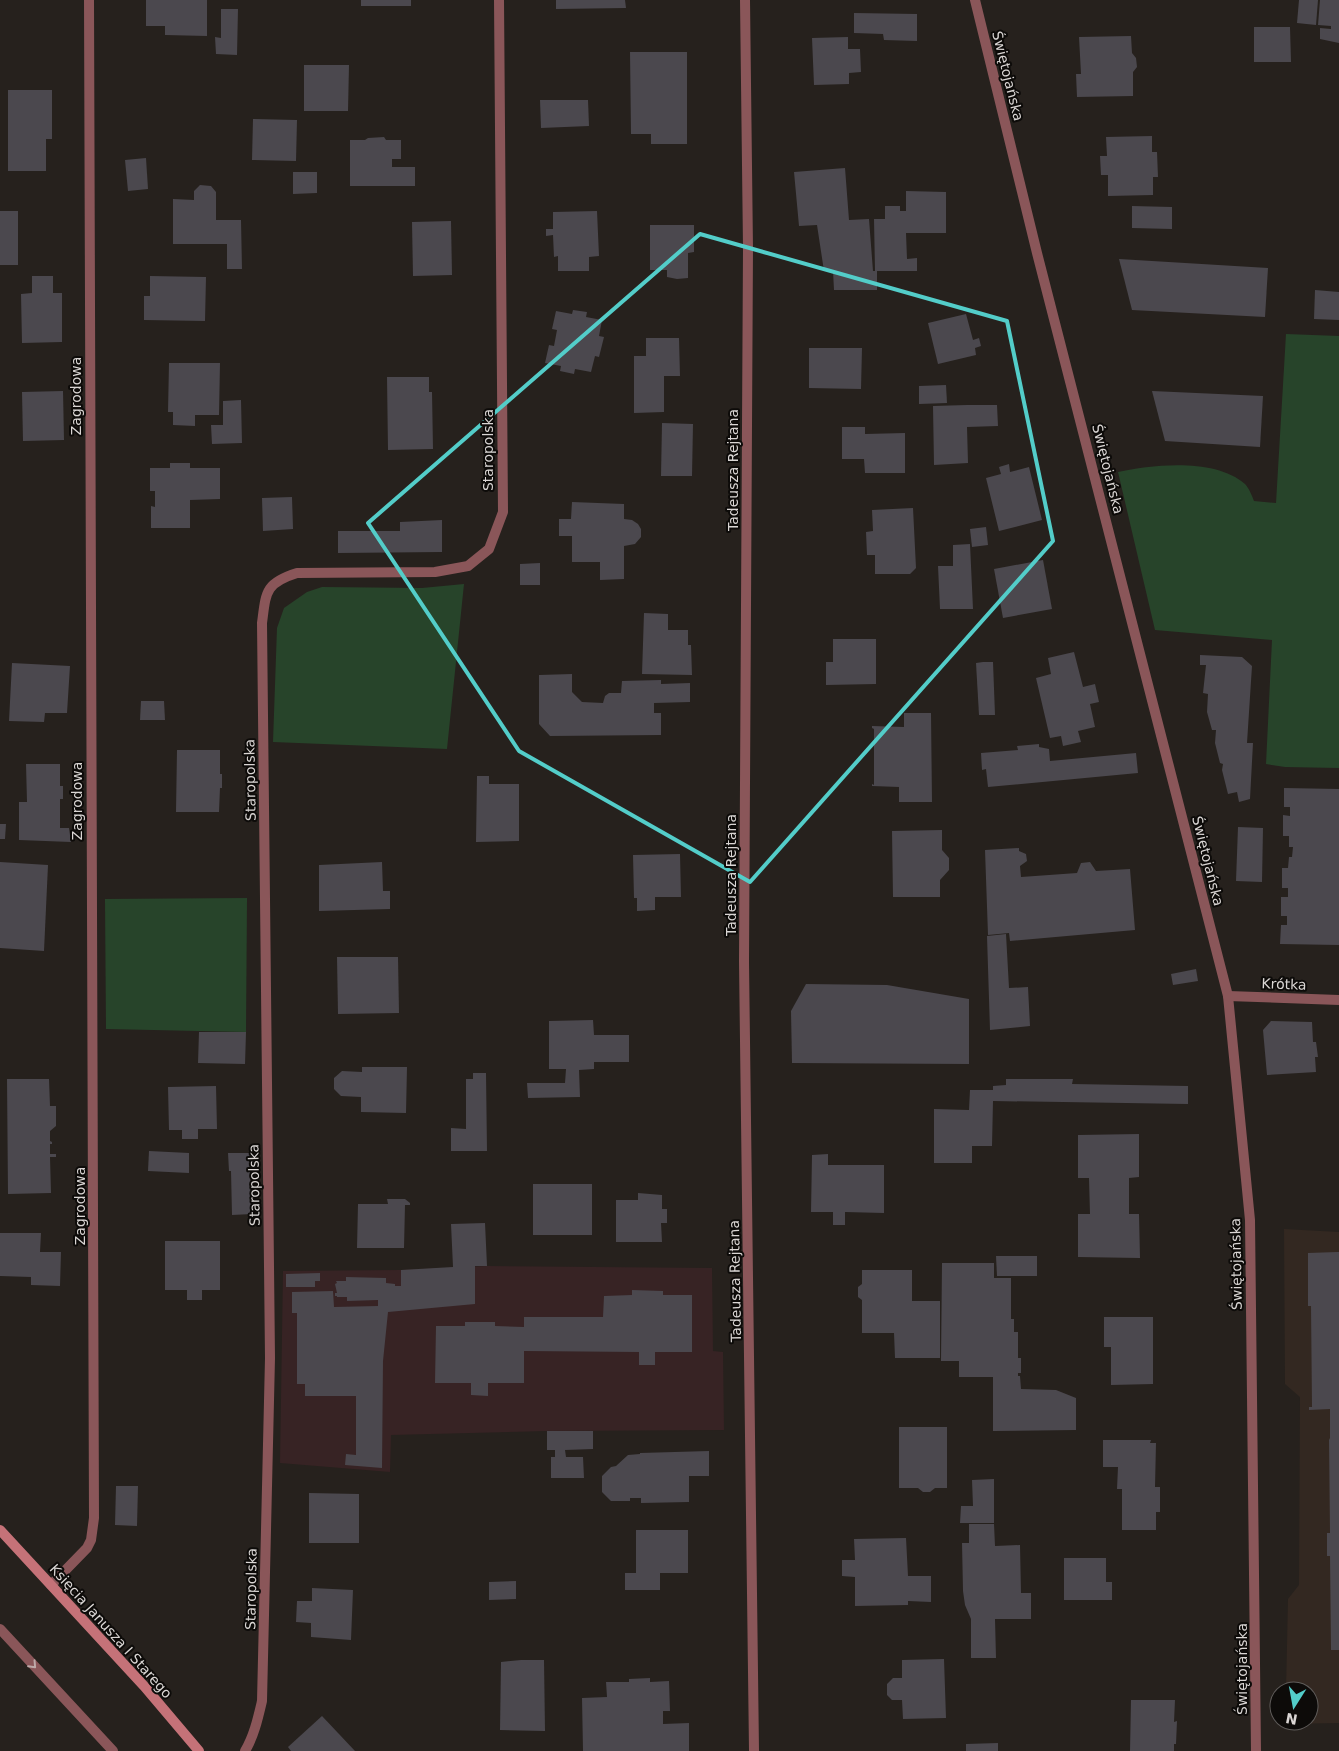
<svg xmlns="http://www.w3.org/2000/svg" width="1339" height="1751" font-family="'DejaVu Sans',sans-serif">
<rect width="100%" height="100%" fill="#26211d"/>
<!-- commercial -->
<path fill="#372324" d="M487,1266L712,1268L713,1351L723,1352L724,1430L547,1431L391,1435L390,1472L280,1463L283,1271L401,1270Z"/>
<!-- built -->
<path fill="#332821" d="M1284,1229L1339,1232V1723L1286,1724V1721H1309V1691H1286L1288,1599L1299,1585L1300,1397L1285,1384Z"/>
<!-- green -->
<g fill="#27442a">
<path d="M1286,334L1339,336V768L1285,767L1266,764L1272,640L1155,630L1118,472C1154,464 1216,458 1245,484C1249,488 1252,496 1254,501L1276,503Z"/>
<path d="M464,584L447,749L273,742L277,628L284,608L307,592L322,587L422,588Z"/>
<path d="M247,898L246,1032L106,1029L105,899Z"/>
</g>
<!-- building -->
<g fill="#4b484e">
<path d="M146,0H207V36L165,35V26H146Z"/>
<rect x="361" y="0" width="50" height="6"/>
<path d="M556,0H625L626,8L556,9Z"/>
<path d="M1299,0H1318L1316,25L1297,23Z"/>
<path d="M1320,0H1339V43L1320,39V28L1331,29V26L1318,25Z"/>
<path d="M221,9H238L237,55L216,54L215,37L221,38Z"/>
<path d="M854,13L917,14V41L884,40L883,34L854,33Z"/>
<path d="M1254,27H1290L1291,62H1254Z"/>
<path d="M1131,36L1132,53L1136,58L1137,67L1133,72V96L1077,97L1076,74H1081L1079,37Z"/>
<path d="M848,37V49H860L861,72L849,73V84L814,85L812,38Z"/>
<path d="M630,52H687V144H651V134H631Z"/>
<path d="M304,65H349L348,111H304Z"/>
<path d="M8,90H52V139H46V171H8Z"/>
<path d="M540,100H588L589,126L541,128Z"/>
<path d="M253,119L297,120L296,161L252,160Z"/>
<path d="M1152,136V152H1157L1158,177H1153V195L1108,196V175H1101L1100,156H1107L1106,137Z"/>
<path d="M384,137L386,140H401V159H392V167H415V186H350V140H365L368,138Z"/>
<path d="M146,158L148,189L128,191L125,160Z"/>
<path d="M845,168L849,220L869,219L873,271H875L874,219H885V206H900V211H906V191L946,192V233H906L907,259L917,258V271H877V290H834L833,271H824L817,225L799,226L794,172Z"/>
<path d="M293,172H317V193L293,194Z"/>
<path d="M200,185L211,186L216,192V220H241L242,269H227V244H173V199L194,200V191Z"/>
<path d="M1132,206L1172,207V229L1132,228Z"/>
<rect x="0" y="211" width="18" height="54"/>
<path d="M597,211L599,256L589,257V271H558V256L554,257L553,235L546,236V229H553V212Z"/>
<path d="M451,221L452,275L413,276L412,222Z"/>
<path d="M650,225H694V252L688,253V278L677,279L667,277V270H650Z"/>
<path d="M1119,259L1268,268L1265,317L1132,310Z"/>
<path d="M32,276H53V293H62V342L22,343L21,294L32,293Z"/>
<path d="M150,276L206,277L205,321L144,320V296H150Z"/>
<path d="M1315,290L1339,292V320L1314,319Z"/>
<path d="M573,310L587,312L586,317L602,320L599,336L604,337L599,357L595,356L591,372L575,369L574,374L560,371L561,366L545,363L549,345L554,346L557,330L552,329L556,311L572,314Z"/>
<path d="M966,314L973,340L979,338L981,346L975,348L976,355L938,364L928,323Z"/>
<path d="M646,338H679L680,376H664V412L634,413V356H646Z"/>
<path d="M809,348H862L861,389L809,388Z"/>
<path d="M169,363H220L219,415H195V426L173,425V412H168Z"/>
<path d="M387,377H429V392H432L433,449L388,450Z"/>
<path d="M946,385L947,403L919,404V386Z"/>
<path d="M63,391L64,440L23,441L22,392Z"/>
<path d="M1152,391L1263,396L1260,447L1165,441Z"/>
<path d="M241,400L242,443L212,444L211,425H223V401Z"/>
<path d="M967,405H997L998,426L967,427L968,463L934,465L933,406Z"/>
<path d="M662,423L693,424L692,476H661Z"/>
<path d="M842,427H865V434L905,433V473H865L864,459H842Z"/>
<path d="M170,463H190V468H220V499L190,500V528H151V506L155,507V491H150V468H170Z"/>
<path d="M1009,464L1010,472L1029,467L1042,520L999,531L986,478L1001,474L999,467Z"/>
<path d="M292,497L293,529L263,531L262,498Z"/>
<path d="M572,502L624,504V519L632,520L638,524L641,529V537L635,544L624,546V579L600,580V562H572V536H559V519H571Z"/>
<path d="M913,508L916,568L910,574H875V555H867L866,532L873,531L872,510Z"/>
<path d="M442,520V552L338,553V531H400V522Z"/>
<path d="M986,527L988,545L972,547L970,529Z"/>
<path d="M970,544L973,609H940L938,566H953V545Z"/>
<path d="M1043,560L1052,609L1003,618L994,569Z"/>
<path d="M540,563V585H520V564Z"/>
<path d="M644,613L668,614V630H688V645H691L692,675L642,674Z"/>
<path d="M833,639H876V684L826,685V662H833Z"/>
<path d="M1074,652L1083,687L1095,684L1099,702L1090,704L1095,727L1078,731L1081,742L1063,746L1061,736L1050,738L1036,678L1051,674L1048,658Z"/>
<path d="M1200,655L1242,657L1252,666L1247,743H1253L1250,799L1239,802L1237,792L1228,794L1222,770L1223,764L1220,763L1215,743L1216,730H1212L1207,712L1208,694L1203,693L1206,665H1200Z"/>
<path d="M983,662H993L995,715H979L976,663Z"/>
<path d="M12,663L70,666L67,713H45L44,722L9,721Z"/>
<path d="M572,674V692L582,702L603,703L605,696L609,693H621L622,681L661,680V684L690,683V702L654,703V713H661V735L550,736L539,724V675Z"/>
<path d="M141,701H164L165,720H140Z"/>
<path d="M904,713H931L932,802H899V787L872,786V784L874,785V729L872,728V726L904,727Z"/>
<path d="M1039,744V747L1049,749L1050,761L1136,753L1138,773L988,787L986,769L982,770L981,753L1018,750L1017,746Z"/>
<path d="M177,750H220V774H222V788H220L219,812H176Z"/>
<path d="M26,764H60V786H63V799H60V828H69L71,842L19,840V802H27Z"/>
<path d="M477,776H489V784H519V841L476,842Z"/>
<path d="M1284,788L1339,789V945L1280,944L1281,925H1287V916H1281V897H1288V888H1282V868H1288L1289,857H1292L1293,847H1289V836H1283V815L1290,816V807H1284Z"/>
<path d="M0,824H6L5,839H0Z"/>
<path d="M1238,827L1263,828L1262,882L1236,881Z"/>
<path d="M942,830V850L949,858V870L940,880V897H893L892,831Z"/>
<path d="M1019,848V851L1026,854L1027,861L1020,866L1021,877L1077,873L1081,863L1090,862L1096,871L1130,869L1135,930L1010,941L1009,933L988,935L985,850Z"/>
<path d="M680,854L681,897H655V910L637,911V898H634L633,855Z"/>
<path d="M0,862L48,865L44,951L0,948Z"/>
<path d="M382,862L383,891H390V909L319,911V865Z"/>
<path d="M1006,934L1009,988L1028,987L1030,1026L990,1030L987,936Z"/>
<path d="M337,957H398L399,1013L338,1014Z"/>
<path d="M1196,969L1198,981L1173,985L1171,974Z"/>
<path d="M806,984L887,985L969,999V1064L792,1063L791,1011Z"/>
<path d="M593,1020L594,1035H629V1062H594V1069L579,1070L580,1097L528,1098L527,1083H565L566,1069H549V1021Z"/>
<path d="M1271,1021L1312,1022L1313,1042H1316L1318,1057H1315L1316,1072L1267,1075L1263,1030Z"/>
<path d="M199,1032H246L245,1064L198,1063Z"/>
<path d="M362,1067H407L406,1113L361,1112V1097L341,1096L334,1089V1078L342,1071L362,1072Z"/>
<path d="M473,1073H486L487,1151H451V1128L466,1129V1079H473Z"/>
<path d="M7,1079H49L50,1106H56V1126L50,1131V1141L52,1142V1144H50V1154H56V1157H50L51,1193L8,1194Z"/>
<path d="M1006,1079H1073L1072,1084L1188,1086V1104L993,1101L992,1146H972V1163H934V1109L969,1110L970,1090H993V1086L1006,1085Z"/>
<path d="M216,1086L217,1129H198V1139H182V1130H169L168,1087Z"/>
<path d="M1139,1134V1177L1129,1178V1214H1139L1140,1258L1078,1257V1214H1090L1089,1178H1078V1135Z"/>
<path d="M149,1151L189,1153V1173L148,1171Z"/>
<path d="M228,1153H251V1170H250L252,1214L232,1215L231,1171H229Z"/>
<path d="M828,1154V1165H884V1213L845,1212V1225H833V1212H811L812,1155Z"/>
<rect x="533" y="1184" width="59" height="51"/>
<path d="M638,1193L662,1195V1209H667V1223H661L662,1242H616V1200H638Z"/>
<path d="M387,1199H405L410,1203V1205H405L404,1248H357L358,1204H388Z"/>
<path d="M485,1223L487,1266H475V1304L388,1312L383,1361L382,1468L345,1465L346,1454L356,1455V1396H305V1384H297V1313H292V1292L333,1291L334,1307L378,1306V1300L347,1301V1297H337V1296H335V1293H337L335,1284L337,1283L336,1281H346V1277L386,1278V1283L395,1284V1286H401V1270L453,1267L451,1224Z"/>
<path d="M0,1233H41L40,1252H61L60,1286L31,1285V1277L0,1276Z"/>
<path d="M165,1241H220V1290H202V1300H187V1290H165Z"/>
<path d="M1337,1252H1339V1650H1331L1330,1556H1327V1533H1330L1329,1440L1330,1438V1409L1309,1410V1407H1312L1311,1306H1308V1253Z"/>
<path d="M996,1256H1037V1276H997Z"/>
<path d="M942,1263H994V1278H1011V1319H1014V1332H1018V1358H1021V1373H1018V1376H1020L1021,1389L1056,1390L1076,1398V1430L993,1431V1377H959V1361H941Z"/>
<path d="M862,1270H912V1301H940V1358H895L894,1333H862V1300L858,1297V1287L862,1284Z"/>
<path d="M320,1273V1281H315V1287H286V1274Z"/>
<path d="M632,1290L663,1291V1295H692V1352H655V1365H639V1352L524,1351V1383H488V1396L471,1395V1383H435L436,1326H465V1322H495V1326L524,1327V1317H603L604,1296L632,1295Z"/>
<path d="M1104,1317H1153V1384L1111,1385V1347H1104Z"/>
<path d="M899,1427H947V1488H935L930,1492H923L918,1488H899Z"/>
<path d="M547,1431H593V1449L565,1450L566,1457H583L584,1478H551V1457H555V1450H547Z"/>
<path d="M1103,1440H1151L1150,1443H1156L1155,1487H1160V1512H1156V1530H1122V1489H1117L1118,1467H1103Z"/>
<path d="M709,1451V1476H689V1502L641,1503V1498H630V1501H611L602,1492V1476L611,1467L616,1466L628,1455L640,1454V1453Z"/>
<path d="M994,1479V1523H960L961,1506H973L972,1480Z"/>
<path d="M116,1486H138L137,1526L115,1525Z"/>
<path d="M309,1493L359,1494V1543H309Z"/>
<path d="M969,1524H994L995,1546L1020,1545L1021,1593H1031V1619H995L996,1658H971V1619L965,1605L963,1591L962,1543H969Z"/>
<path d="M636,1530H688V1573H660V1590H625V1573H636Z"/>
<path d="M906,1538L908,1576H931V1602L908,1601V1605L855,1606V1577L842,1576V1560H855L854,1539Z"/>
<path d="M1064,1558H1106V1582H1112V1600H1064Z"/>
<path d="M516,1581V1599L489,1600V1582Z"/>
<path d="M312,1588L353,1590L351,1640L311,1637V1623L296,1622L297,1601H312Z"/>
<path d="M944,1659L946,1718L903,1719L902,1700H892L887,1695V1684L893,1678H902V1660Z"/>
<path d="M521,1660H544L545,1731L500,1730L501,1662Z"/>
<path d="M650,1678V1682L669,1681L670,1711H663V1724L689,1723V1751H583L582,1698L607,1697L606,1682H629V1679Z"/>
<path d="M1131,1700H1175L1174,1722L1177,1721L1176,1744H1174V1751H1130Z"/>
<path d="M322,1716L355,1751H291L288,1747Z"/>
<path d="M998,1743V1751H966V1744Z"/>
</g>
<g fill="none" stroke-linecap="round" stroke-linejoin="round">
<!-- lane -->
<path stroke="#8a5659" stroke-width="10" d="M0,1629L113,1751"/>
<!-- street -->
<g stroke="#8a5659" stroke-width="10">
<path d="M745,0L748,248L744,962L754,1751"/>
<path d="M975,0L1037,253L1228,996L1250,1220L1256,1751"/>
<path d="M1228,996L1339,1000"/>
<path d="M51,1585L87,1548L91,1540L94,1518L89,0"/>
<path d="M245,1751C254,1736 258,1718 262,1701L270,1358L262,623C266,592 265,583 297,573L435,572L468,566L489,549L503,512L499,0"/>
</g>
<!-- secondary -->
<path stroke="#c57278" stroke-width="10" d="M0,1530L144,1686L199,1751"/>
</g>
<!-- one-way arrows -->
<defs><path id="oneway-chevron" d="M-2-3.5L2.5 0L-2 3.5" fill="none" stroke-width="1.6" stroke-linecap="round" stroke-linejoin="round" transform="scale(1.25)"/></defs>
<use stroke="#bea9a9" href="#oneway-chevron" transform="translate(33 1665) rotate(47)"/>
<!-- marked area -->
<path fill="none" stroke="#53cdc9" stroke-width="4" stroke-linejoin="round" d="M700,234L1007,321L1053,541L750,882L519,751L368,523Z"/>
<g text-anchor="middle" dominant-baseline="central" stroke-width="4" stroke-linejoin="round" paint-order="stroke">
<!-- street labels -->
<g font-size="14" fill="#dad6d4" stroke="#0d0b09">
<text transform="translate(1008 76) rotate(76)">Świętojańska</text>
<text transform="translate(76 396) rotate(-90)">Zagrodowa</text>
<text transform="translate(488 450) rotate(-90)">Staropolska</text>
<text transform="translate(1108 469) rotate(76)">Świętojańska</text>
<text transform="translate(733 470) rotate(-90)">Tadeusza Rejtana</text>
<text transform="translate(250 780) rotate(-91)">Staropolska</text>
<text transform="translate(77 801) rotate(-90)">Zagrodowa</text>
<text transform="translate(1208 861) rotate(76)">Świętojańska</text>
<text transform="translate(731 875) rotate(-90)">Tadeusza Rejtana</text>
<text transform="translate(1284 984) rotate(2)">Krótka</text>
<text transform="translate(254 1185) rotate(-91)">Staropolska</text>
<text transform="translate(80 1206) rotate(-90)">Zagrodowa</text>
<text transform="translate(1236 1264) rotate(-91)">Świętojańska</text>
<text transform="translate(735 1281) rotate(-91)">Tadeusza Rejtana</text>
<text transform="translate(251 1589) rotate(-89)">Staropolska</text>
<text transform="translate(111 1631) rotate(48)">Księcia Janusza I Starego</text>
<text transform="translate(1242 1669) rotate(-90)">Świętojańska</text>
</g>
</g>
<!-- north arrow -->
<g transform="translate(1294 1706) rotate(191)"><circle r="24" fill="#0d0b09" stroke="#5f5c5a"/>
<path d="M0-4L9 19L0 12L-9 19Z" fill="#53cdc9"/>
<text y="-8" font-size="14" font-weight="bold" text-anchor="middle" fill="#dad6d4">N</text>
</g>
</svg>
